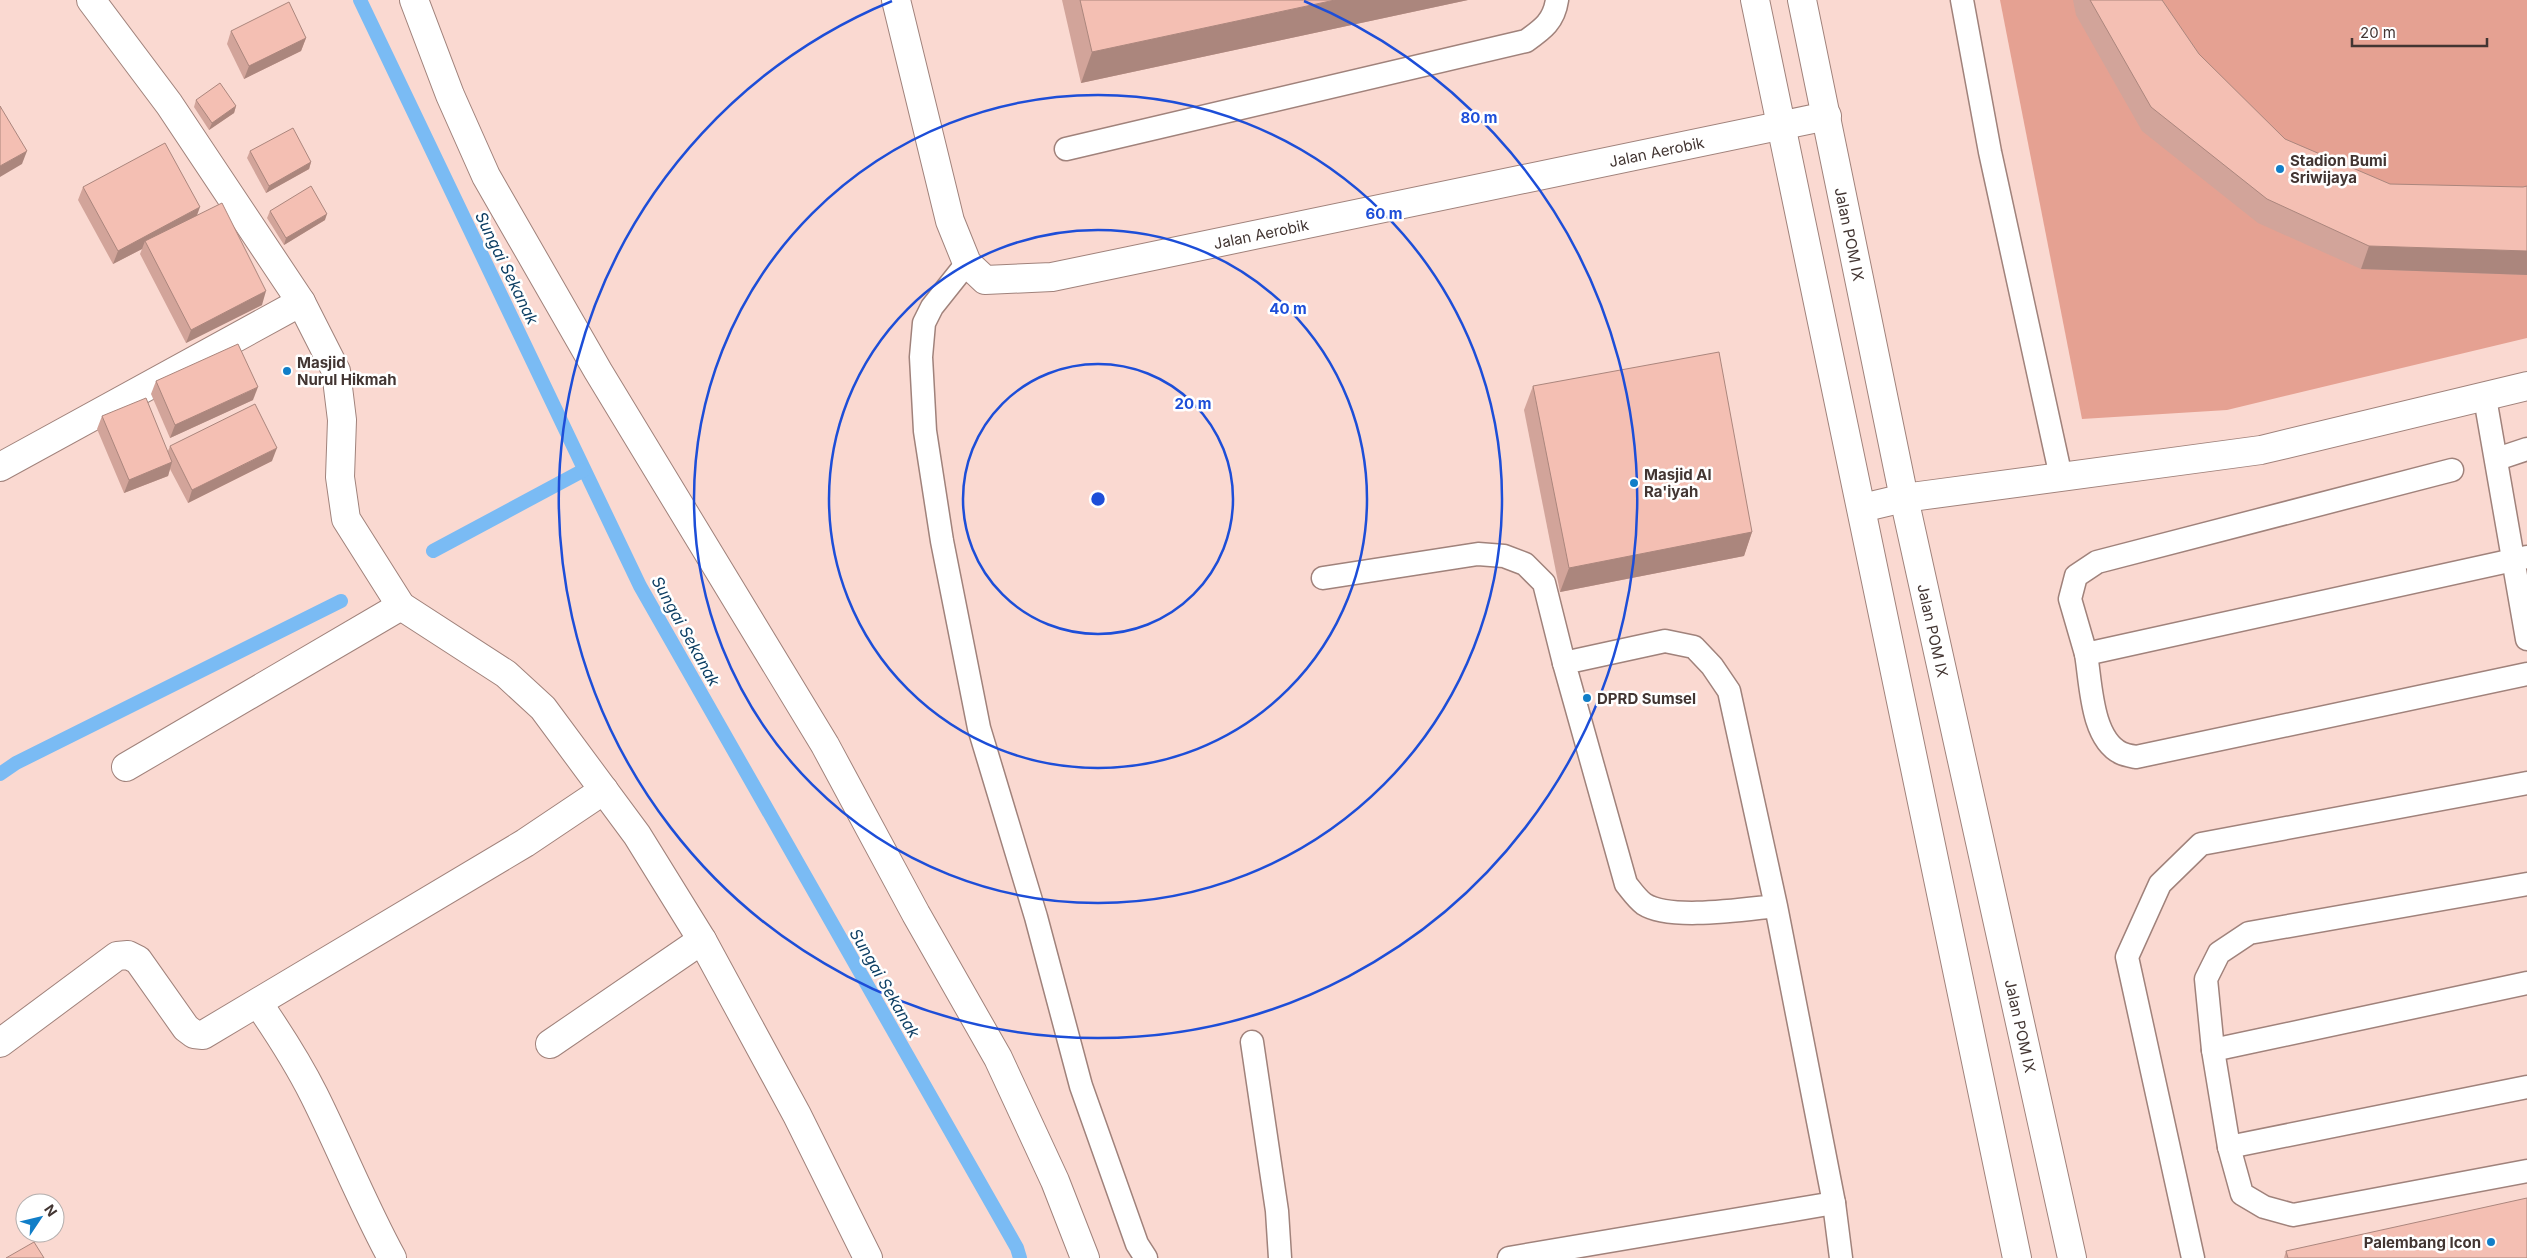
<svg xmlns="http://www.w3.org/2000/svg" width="2527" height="1258" font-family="Inter,sans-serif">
<rect width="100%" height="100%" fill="#fad9d1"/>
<!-- green -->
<path fill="#e5a192" d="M2000,0H2527V338L2227,410L2082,419Z"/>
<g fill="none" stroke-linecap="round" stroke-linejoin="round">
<!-- stream -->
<g stroke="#7abbf4" stroke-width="14">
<path d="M360,0L640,586L1017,1248L1020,1258"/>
<path d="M433,551L584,470"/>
<path d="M0,774L16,763L341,601"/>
</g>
<!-- service casing -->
<g stroke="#a0827b" stroke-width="25">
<g id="service">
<path d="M1962,0L1990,152L2061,477"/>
<path d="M1066,149L1526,41C1543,29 1554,21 1557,0"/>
<path d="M967,263L932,307L924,323L921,357L925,431L942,541L979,728L1036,917L1081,1086L1137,1244L1146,1258"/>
<path d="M2485,398L2527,639"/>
<path d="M2497,459L2527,449"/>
<path d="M2452,470L2097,562L2076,576L2070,599L2086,654L2527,557"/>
<path d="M1323,578L1478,554L1504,556L1525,564L1544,583L1564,663"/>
<path d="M2086,654C2091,683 2091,738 2121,753C2125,755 2131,756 2136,757L2527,674"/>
<path d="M2527,884L2249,933L2219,953L2206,979L2213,1050L2229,1147L2242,1194L2264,1207L2293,1215L2527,1171"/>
<path d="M1776,906C1745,909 1670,921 1644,904C1637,899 1631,890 1626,884L1564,663L1665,641L1694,647L1712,666L1729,691L1776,906L1834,1203L1841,1258"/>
<path d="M1252,1042L1277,1211L1280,1258"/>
<path d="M2213,1050L2527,983"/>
<path d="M2229,1147L2527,1087"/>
<path d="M1509,1258L1834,1203"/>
<path d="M2193,1258L2127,957L2160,884L2201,844L2527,783"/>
</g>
</g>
<!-- minor casing -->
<g stroke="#a0827b" stroke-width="30">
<g id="minor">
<path d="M91,0L169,104L301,302L336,371L342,420L340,477L346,519L401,606L506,674L543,708L637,835L702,940L797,1115L868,1258"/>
<path d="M414,0L450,95L486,176L598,371L825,745L916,914L998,1058L1055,1181L1085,1258"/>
<path id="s1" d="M896,0L950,221L967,263L985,280L1052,277L1827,116"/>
<path d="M0,467L301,302"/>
<path d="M1862,508L1904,498L2261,450L2527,386"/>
<path d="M126,767L401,606"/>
<path d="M258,1003C278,1032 298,1063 314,1095C341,1149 363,1205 392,1258"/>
<path d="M0,1043L117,956L128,955L138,960L186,1028L194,1034L203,1035L525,843L604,790"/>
<path d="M550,1044L702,940"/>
</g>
</g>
<!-- primary casing -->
<g stroke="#a0827b" stroke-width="30">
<g id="primary">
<path d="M1755,0L2017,1258"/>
<path id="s2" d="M1802,0L1904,498L2072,1258"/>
</g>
</g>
<!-- service -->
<use href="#service" stroke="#fff" stroke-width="22"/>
<!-- minor -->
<use href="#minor" stroke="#fff" stroke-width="28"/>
<!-- primary -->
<use href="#primary" stroke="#fff" stroke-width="28"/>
</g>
<!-- wall -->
<g fill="#d2a49a">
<path d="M1062,0H1468L1081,83Z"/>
<path d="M2073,0H2162L2199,54L2285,139L2390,184L2523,187L2527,186V275L2361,269L2258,223L2142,131L2076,15Z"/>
<path d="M231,31L306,38L301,51L244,79L227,44Z"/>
<path d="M196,100L236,106L234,113L209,130L194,107Z"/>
<path d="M250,151L311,162L309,169L266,193L247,158Z"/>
<path d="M83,187L197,215L262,305L186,343L140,254L142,249L113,264L78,200Z"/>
<path d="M270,211L325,220L284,245L267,218Z"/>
<path d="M156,381L253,400L170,438L151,394Z"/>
<path d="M1533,386L1752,532L1744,556L1560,592L1524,410Z"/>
<path d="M102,416L168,451L170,446L272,461L188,503L170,469L168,476L124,493L97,429Z"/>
<path d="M2286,1251L2527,1258H2284Z"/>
</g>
<!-- shaded-wall -->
<g fill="#ab867d">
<path d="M1335,0H1468L1081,83L1092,52Z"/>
<path d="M306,38L301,51L244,79L249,66Z"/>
<path d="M236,106L234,113L209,130L212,123Z"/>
<path d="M27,151L22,164L0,177V166Z"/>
<path d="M311,162L309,169L266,193L269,186Z"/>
<path d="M200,207L195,221L145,241L142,249L113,264L118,251Z"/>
<path d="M327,214L325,220L284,245L286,238Z"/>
<path d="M2369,246L2527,251V275L2361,269Z"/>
<path d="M266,291L262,305L186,343L191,330Z"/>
<path d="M258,387L253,400L170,438L175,425Z"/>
<path d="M277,448L272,461L188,503L192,490Z"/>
<path d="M172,462L168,476L124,493L129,480Z"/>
<path d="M1752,532L1744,556L1560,592L1569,568Z"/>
</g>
<!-- building -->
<g fill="#f4bfb3" stroke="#ab867d">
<path d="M1080,0H1335L1092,52Z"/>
<path d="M2090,0H2162L2199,54L2285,139L2390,184L2523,187L2527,186V251L2369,246L2267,199L2151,107Z"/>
<path d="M289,2L306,38L249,66L231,31Z"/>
<path d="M220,83L236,106L212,123L196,100Z"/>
<path d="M0,106L27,151L0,166Z"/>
<path d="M293,128L311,162L269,186L250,151Z"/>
<path d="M165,143L200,207L118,251L83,187Z"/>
<path d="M311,186L327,214L286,238L270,211Z"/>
<path d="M222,203L266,291L191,330L145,241Z"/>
<path d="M238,344L258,387L175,425L156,381Z"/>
<path d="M1719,352L1752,532L1569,568L1533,386Z"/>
<path d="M146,398L172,462L129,480L102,416Z"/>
<path d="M255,404L277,448L192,490L170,446Z"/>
<path d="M2527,1198V1258H2288L2286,1251Z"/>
<path d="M34,1242L44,1258H6Z"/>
</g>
<!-- distance rings -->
<g fill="none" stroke="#1d4ed8" stroke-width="2.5">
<circle cx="1098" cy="499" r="135"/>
<circle cx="1098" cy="499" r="269"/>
<circle cx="1098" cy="499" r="404"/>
<path d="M1304 1A539 539 0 1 1 892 1"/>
</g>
<!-- markers -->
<g fill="#117ec8" stroke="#fff" stroke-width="2">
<circle cx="2280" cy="169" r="5"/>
<circle cx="287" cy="371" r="5"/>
<circle cx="1634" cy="483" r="5"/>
<circle cx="1587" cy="698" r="5"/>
<circle cx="2491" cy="1242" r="5"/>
</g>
<g text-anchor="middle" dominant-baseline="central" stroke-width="5" stroke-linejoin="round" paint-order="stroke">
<!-- street labels -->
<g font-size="15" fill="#423532" stroke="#fff">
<text stroke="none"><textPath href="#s1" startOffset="982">Jalan Aerobik</textPath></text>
<text stroke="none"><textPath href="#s2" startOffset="239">Jalan POM IX</textPath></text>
<text stroke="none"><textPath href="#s1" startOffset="578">Jalan Aerobik</textPath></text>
<text stroke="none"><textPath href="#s2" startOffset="644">Jalan POM IX</textPath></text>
<text stroke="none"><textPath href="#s2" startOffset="1049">Jalan POM IX</textPath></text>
</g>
<!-- poi labels -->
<g font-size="15" font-weight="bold" fill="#423532" stroke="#fff" text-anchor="start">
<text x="2290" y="160">Stadion Bumi<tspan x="2290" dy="17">Sriwijaya</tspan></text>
<text x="297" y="362">Masjid<tspan x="297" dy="17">Nurul Hikmah</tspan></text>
<text x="1644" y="474">Masjid Al<tspan x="1644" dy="17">Ra'iyah</tspan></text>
<text x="1597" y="698">DPRD Sumsel</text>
<text x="2481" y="1242" text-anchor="end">Palembang Icon</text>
</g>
<!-- water labels -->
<g font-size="16" font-style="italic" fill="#0e3f64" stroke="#fff">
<text transform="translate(507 268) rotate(64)">Sungai Sekanak</text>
<text transform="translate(686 631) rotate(61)">Sungai Sekanak</text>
<text transform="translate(885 983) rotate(60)">Sungai Sekanak</text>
</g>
</g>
<circle cx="1098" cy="499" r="8" fill="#1d4ed8" stroke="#fff" stroke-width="2.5"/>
<g font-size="15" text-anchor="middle" font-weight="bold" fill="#1d4ed8" stroke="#fff" stroke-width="5" stroke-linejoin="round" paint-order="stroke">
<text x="1479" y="123">80 m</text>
<text x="1384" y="219">60 m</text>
<text x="1288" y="314">40 m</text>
<text x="1193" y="409">20 m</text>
</g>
<!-- north arrow -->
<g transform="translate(40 1218) rotate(55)"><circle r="24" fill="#ffffff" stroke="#b3aead"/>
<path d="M0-4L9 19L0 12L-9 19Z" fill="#117ec8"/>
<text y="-8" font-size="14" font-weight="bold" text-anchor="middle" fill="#423532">N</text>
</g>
<!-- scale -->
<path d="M2352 38v8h135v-8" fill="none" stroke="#423532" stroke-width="2.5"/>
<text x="2360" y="38" font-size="15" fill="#423532" stroke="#ffffff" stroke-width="4" paint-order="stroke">20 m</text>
</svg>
